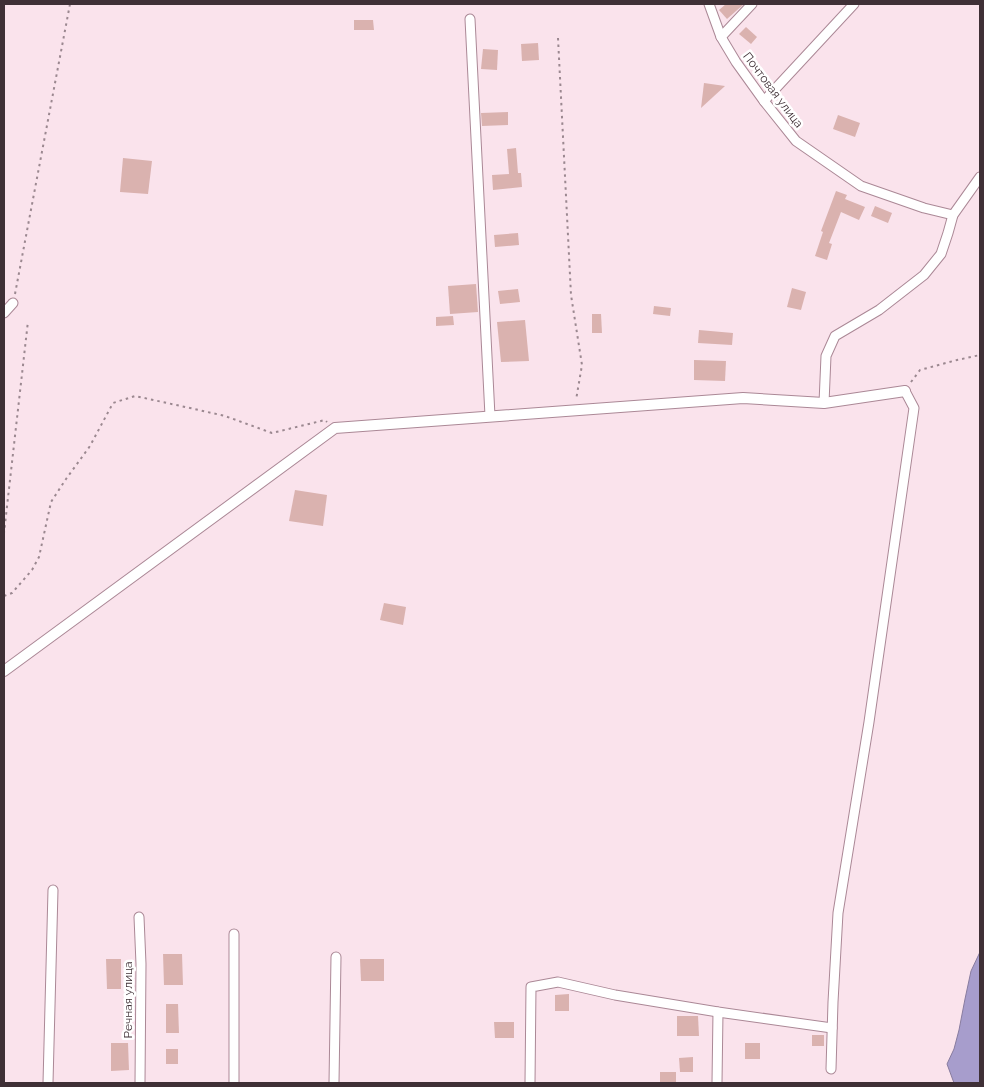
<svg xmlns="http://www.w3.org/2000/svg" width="984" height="1087" font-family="Raleway,sans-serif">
<rect width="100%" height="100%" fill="#fae3ec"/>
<!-- water -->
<path fill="#a79dcc" stroke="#887c9f" d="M980,952V1083H954L947,1064L954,1049L959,1030L965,999L971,971Z"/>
<!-- building -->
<g fill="#dab2af">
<path d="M726,4H744L727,19L719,10Z"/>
<path d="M354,20H373L374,30H354Z"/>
<path d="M746,27L757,37L751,44L739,34Z"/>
<path d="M538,43L539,60L522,61L521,44Z"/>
<path d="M483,49L498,50L497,70L481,69Z"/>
<path d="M704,83L725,86L701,108Z"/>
<path d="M508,112V125L482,126L481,113Z"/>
<path d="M838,115L860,123L855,137L833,129Z"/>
<path d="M516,148L518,173H521L522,187L493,190L492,175L509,174L507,149Z"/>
<path d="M123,158L152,161L148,194L120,192Z"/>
<path d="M836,191L847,195L845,199L865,207L859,220L841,212L829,243L832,244L827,260L815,256L823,232L821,231Z"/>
<path d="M875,206L892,213L888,223L871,216Z"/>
<path d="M518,233L519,245L495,247L494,235Z"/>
<path d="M476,284L478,312L450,314L448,286Z"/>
<path d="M792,288L806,292L801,310L787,307Z"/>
<path d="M518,289L520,302L500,304L498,291Z"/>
<path d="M654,306L671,308L670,316L653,314Z"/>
<path d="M592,314H601L602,333H592Z"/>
<path d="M453,316L454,325L436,326V317Z"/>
<path d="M525,320L529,361L501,362L497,322Z"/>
<path d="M699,330L733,333L732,345L698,343Z"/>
<path d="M694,360L726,361L725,381L694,380Z"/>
<path d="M295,490L327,495L323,526L289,521Z"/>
<path d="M384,603L406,607L403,625L380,620Z"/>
<path d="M163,954H182L183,985H164Z"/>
<path d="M106,959H121V989H107Z"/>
<path d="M360,959H384V981H361Z"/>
<path d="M569,994V1011H555V995Z"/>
<path d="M166,1004H178L179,1033H166Z"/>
<path d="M677,1016H698L699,1036H677Z"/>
<path d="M494,1022H514V1038H495Z"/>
<rect x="812" y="1035" width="12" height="11"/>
<path d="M111,1043H128L129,1070L111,1071Z"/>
<rect x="745" y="1043" width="15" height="16"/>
<rect x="166" y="1049" width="12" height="15"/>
<path d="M693,1057V1072H680L679,1058Z"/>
<rect x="660" y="1072" width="16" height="11"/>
</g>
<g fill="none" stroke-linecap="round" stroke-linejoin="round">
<!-- minor casing -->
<g stroke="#ab8896" stroke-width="11">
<g id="minor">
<path d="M709,4L721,37L736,62L764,101L796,141L861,186L924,208L953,215"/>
<path d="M470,19L490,416"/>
<path d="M721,37L752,4"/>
<path d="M764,101L854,4"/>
<path d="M4,313L13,303"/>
<path d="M824,403L826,356L835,336L879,310L924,275L941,254L948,233L953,215L980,177"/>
<path d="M139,917L141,964L140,1083"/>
<path d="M234,934V1083"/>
<path d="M831,1069L833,1002L838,913L869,722L914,408L905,391"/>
<path d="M48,1083L53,890"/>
<path d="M334,1083L336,957"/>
<path d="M530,1083L531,987L558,982L615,995L718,1012L832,1028"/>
<path d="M717,1083L718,1012"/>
</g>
</g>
<!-- tertiary casing -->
<g stroke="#ab8896" stroke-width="12">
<path id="tertiary" d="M4,671L335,428L743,398L824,403L905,391"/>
</g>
<!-- path -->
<g stroke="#9b8890" stroke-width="2" stroke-dasharray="2.5 4" stroke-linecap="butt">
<path d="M558,38L571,295L582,365L576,400"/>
<path d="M15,294L70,4"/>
<path d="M911,382L920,370L957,360L980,355"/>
<path d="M4,547V533L28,321"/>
<path d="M4,596L12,593L32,570L39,557L51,502L66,479L90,446L113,403L135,396L190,408L225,416L272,433L325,420L327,422"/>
</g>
<!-- minor -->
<use href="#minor" stroke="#fff" stroke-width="9"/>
<!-- tertiary -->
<use href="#tertiary" stroke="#fff" stroke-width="10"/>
</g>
<g text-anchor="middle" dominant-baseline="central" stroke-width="5" stroke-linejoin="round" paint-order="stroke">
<!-- street labels -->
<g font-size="12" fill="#3f3036" stroke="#fff">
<text transform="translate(773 90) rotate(53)">Почтовая улица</text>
<text transform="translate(128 1000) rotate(-90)">Речная улица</text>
</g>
</g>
<!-- border -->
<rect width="984" height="1087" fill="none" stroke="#3f3036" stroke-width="10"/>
</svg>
